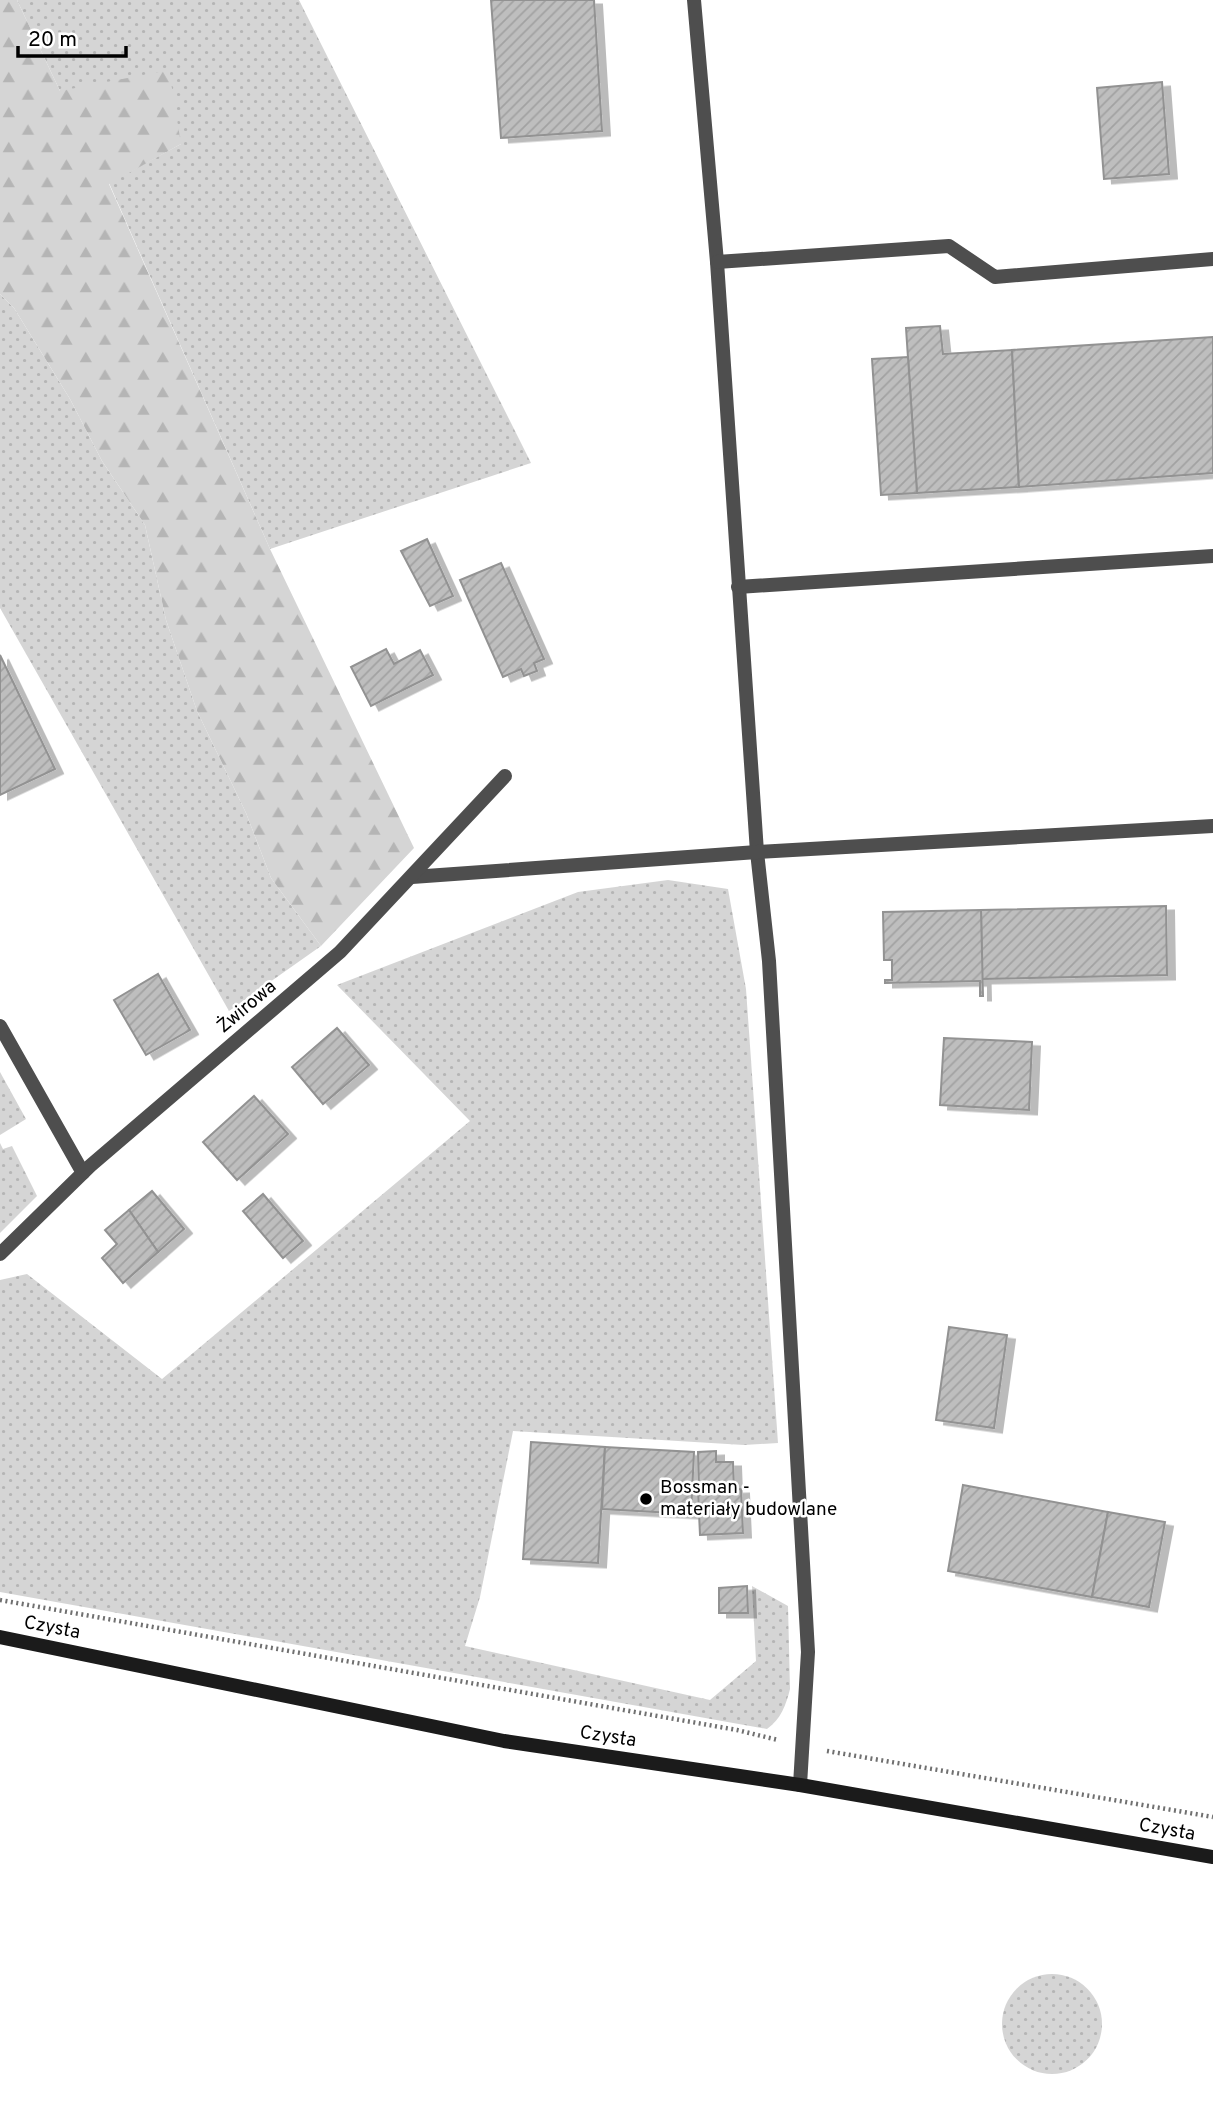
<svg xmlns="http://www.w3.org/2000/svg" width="1213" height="2106" font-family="Overpass,sans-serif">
<defs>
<pattern id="grass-dots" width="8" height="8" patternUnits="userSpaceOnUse" patternTransform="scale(1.75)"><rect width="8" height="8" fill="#d5d5d5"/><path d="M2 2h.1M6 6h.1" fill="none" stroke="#b5b5b5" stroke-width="1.8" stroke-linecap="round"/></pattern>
<pattern id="forest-firs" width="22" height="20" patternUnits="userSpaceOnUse" patternTransform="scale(1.75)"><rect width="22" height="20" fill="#d5d5d5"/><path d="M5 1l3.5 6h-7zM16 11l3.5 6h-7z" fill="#b5b5b5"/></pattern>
<pattern id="building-hatch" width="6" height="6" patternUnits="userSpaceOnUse" patternTransform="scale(1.75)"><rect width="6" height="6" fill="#bebebe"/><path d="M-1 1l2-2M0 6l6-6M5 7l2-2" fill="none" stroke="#a2a2a2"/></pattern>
<filter id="shadow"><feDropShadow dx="8" dy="4.5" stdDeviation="0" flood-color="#0004"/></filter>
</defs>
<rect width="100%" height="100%" fill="#fff"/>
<!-- grass -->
<g fill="url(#grass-dots)">
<path d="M17,0H299L531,463L270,549L109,183L181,144L60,91Z"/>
<path d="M0,294L14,308L70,399L102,461L145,525L166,620L197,711L246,813L271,878L321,946L229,1011L0,608Z"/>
<path d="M668,880L728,889L746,989L778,1443L744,1445L513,1431L480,1597L465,1646L710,1700L756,1661L752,1586L788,1606L790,1689C786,1705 781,1719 767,1729L0,1592V1280L27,1274L162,1379L470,1121L337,985L578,892Z"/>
<path d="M0,1072L26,1119L0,1135Z"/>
<path d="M0,1143L3,1149L12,1146L37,1196L0,1233Z"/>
<circle cx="1052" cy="2024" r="50"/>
</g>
<!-- forest -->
<path fill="url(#forest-firs)" d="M0,0H17L60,91L169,70L181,144L109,184L270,549L414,848L321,946L271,878L246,813L197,711L166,620L145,525L102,461L70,399L14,308L0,294Z"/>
<!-- building -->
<g fill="url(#building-hatch)" stroke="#929292" stroke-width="2" filter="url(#shadow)">
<path d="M491,0H594L602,131L501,138Z"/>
<path d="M1162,82L1169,174L1104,179L1097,88Z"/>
<path d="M940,326L943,354L1012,350L1019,487L917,493L906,328Z"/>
<path d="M1213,337V473L1019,487L1012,350Z"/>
<path d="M908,357L917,493L881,495L872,359Z"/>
<path d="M427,539L453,596L430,606L401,551Z"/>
<path d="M501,563L544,659L534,663L537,671L524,676L521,669L503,677L460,580Z"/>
<path d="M386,649L394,664L420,650L433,675L371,706L351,667Z"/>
<path d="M0,655L55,769L0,795Z"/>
<path d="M1166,906L1167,975L982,979L981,910Z"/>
<path d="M981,910L983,996H980V981L885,983V980H892V960H884L883,912Z"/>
<path d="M158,974L190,1030L146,1055L114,1000Z"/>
<path d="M337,1028L369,1065L323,1104L292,1067Z"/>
<path d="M944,1038L1032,1042L1029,1110L940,1105Z"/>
<path d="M254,1096L288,1134L237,1180L203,1142Z"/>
<path d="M152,1191L184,1229L158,1252L129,1210Z"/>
<path d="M263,1194L303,1241L283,1258L243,1211Z"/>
<path d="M129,1210L158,1252L123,1283L102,1258L117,1244L105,1230Z"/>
<path d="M949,1327L1007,1335L994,1428L936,1420Z"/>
<path d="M531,1442L605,1447L598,1563L523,1559Z"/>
<path d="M605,1447L694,1452L691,1514L602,1509Z"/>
<path d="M716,1451V1462H733L734,1489L699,1490L698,1452Z"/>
<path d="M963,1485L1108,1512L1092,1597L948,1571Z"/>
<path d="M741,1489L743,1533L700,1535L698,1491Z"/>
<path d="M1108,1512L1165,1522L1149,1607L1092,1597Z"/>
<path d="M747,1586L748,1613H719V1588Z"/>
</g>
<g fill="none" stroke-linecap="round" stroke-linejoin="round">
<!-- path -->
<g stroke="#707070" stroke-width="4.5" stroke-dasharray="2 3.5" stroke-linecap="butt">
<path d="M0,1600L737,1730L778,1740"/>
<path d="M827,1751L1213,1817"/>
</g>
<!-- service -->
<g stroke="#4e4e4e" stroke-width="14">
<path d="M694,0L717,262L757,852L769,961L808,1652L800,1785"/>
<path d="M717,262L949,246L995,277L1213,259"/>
<path d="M738,587L1213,556"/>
<path d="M412,877L757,852L1213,826"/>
<path d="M0,1026L83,1173"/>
</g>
<!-- minor -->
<path stroke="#4e4e4e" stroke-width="14" d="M0,1254L90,1166L340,952L505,776"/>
<!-- secondary -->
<path stroke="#1b1b1b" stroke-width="14" d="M0,1637L504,1741L800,1785L1213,1857"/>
</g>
<!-- markers -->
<circle fill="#000" stroke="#fff" stroke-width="2.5" cx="646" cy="1499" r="7"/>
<g text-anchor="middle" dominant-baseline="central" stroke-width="5" stroke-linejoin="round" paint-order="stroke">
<!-- street labels -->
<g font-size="19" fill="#000" stroke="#fff">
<text transform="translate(247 1007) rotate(-40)">Żwirowa</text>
<text transform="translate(52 1628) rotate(11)">Czysta</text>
<text transform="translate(608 1737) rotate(9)">Czysta</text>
<text transform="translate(1167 1830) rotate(10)">Czysta</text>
</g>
<!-- poi labels -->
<g font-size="19" fill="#000" stroke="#fff" text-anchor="start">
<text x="660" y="1488">Bossman -<tspan x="660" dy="22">materiały budowlane</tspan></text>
</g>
</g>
<!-- scale -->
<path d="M18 46v10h108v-10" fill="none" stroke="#000000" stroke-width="3.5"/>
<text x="28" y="46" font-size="21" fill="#000000" stroke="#ffffff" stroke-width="5" paint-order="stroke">20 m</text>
</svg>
